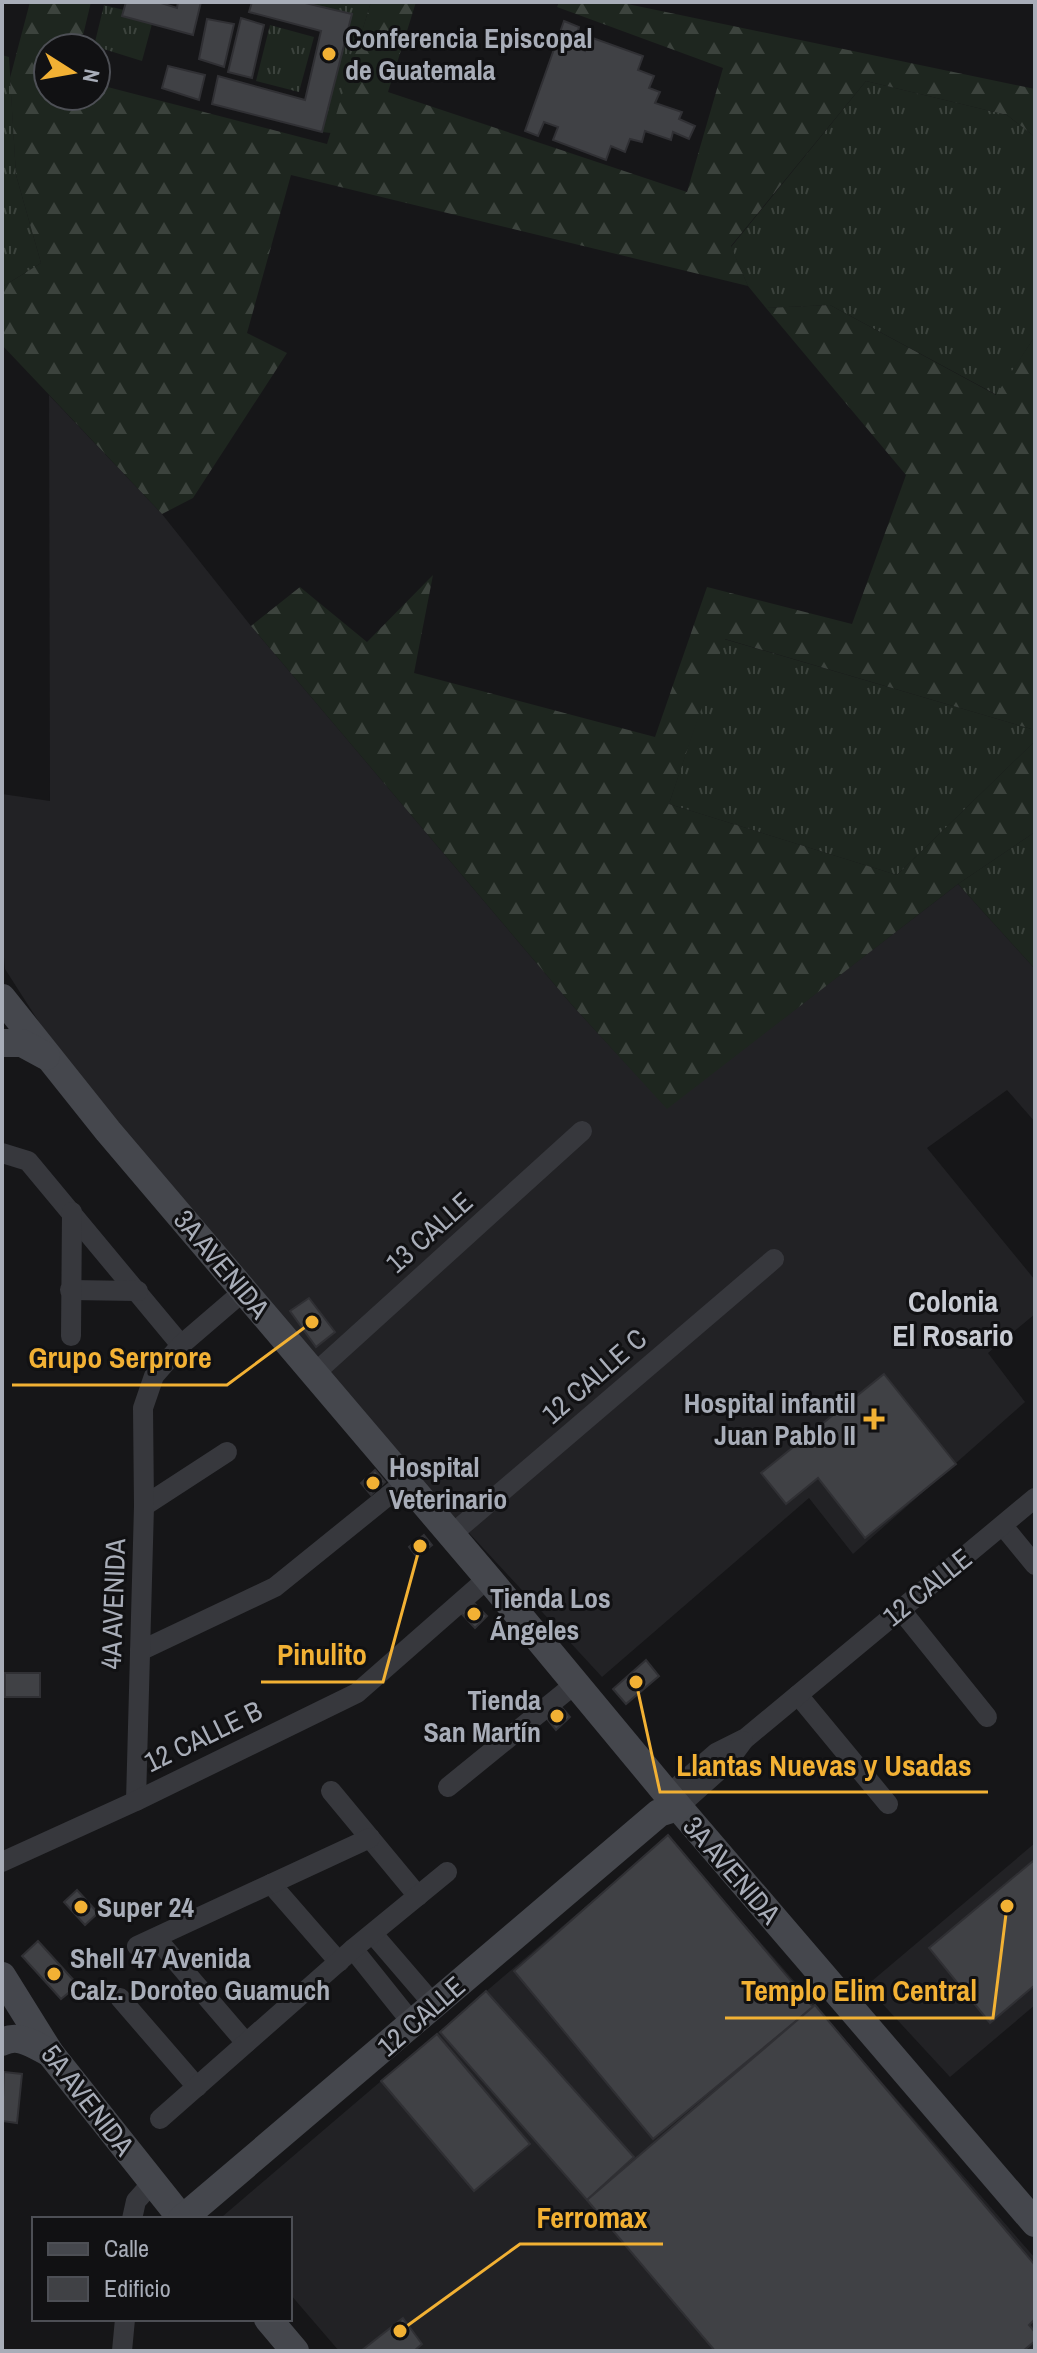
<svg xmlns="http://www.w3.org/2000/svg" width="1037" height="2353" font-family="'Archivo Narrow',sans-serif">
<defs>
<pattern id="grass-tufts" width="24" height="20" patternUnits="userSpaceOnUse" patternTransform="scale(2)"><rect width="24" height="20" fill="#1e261f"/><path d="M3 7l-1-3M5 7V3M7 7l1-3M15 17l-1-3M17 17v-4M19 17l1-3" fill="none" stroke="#3c433d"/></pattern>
<pattern id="forest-firs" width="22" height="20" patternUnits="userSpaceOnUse" patternTransform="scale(2)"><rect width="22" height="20" fill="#1e261f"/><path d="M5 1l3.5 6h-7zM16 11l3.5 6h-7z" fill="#3c433d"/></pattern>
</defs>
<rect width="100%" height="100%" fill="#161618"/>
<!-- built -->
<g fill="#222225">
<path d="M49,395L162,514L251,626L572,1005L667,1108L958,884L1035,969V1122L1007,1090L927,1148L1035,1280V1314L988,1353L1025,1402L853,1554L809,1498L602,1677L245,1290L110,1133L5,969L2,935V794L50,801Z"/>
<path d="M668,1836L1035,2258V2351H339L290,2294V2219H226L223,2216Z"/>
<path d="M1035,1843V2005L950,2077L866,1986Z"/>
</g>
<!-- grass -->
<g fill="url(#grass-tufts)">
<path d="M301,2H371L331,133L322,132L352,15Z"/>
<path d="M104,5L124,10L123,16L152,24L142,61L94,46Z"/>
<path d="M270,25L314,37L299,92L256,81Z"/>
<path d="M2,55L9,57L16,175L41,263L2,287Z"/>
<path d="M866,81L1007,115L1035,137V336L997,395L830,305L766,308L748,286L731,247Z"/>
<path d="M724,639L1035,730V741L897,875L669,804Z"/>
<path d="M1035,832V969L958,884Z"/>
</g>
<!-- forest -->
<g fill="url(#forest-firs)">
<path d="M30,2H91L80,48H48V96H96V84L327,144L371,2H416L388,92L687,192L723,68L557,7L559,2H618L1035,89V137L1007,115L866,81L731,246L748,286L291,175L247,333L287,353L193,498L162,514L2,345V287L41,263L16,175L10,78Z"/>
<path d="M830,305L996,395L1035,336V730L725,639L669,804L897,875L1035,741V832L958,884L667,1109L572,1005L251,626L300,587L367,642L433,575L414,673L655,737L707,587L852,624L906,475L766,308Z"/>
</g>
<!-- building -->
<g fill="#404145" stroke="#303034" stroke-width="2">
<path d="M126,2H158L177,8L178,2H201L193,35L122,16Z"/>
<path d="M252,2H301L352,14L322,132L212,104L218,76L305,100L321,31L249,12Z"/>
<path d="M241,18L264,25L252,78L228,72Z"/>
<path d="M207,19L234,24L224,67L199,59Z"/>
<path d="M564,21L579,27L574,46L585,51L590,37L643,56L638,70L654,76L649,88L660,92L655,103L682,112L679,119L695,126L689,139L673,132L671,140L645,131L642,142L630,139L625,152L611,146L606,160L553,140L558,127L544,122L538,136L525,131Z"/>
<path d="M168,66L205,75L199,100L162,88Z"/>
<path d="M309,1298L335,1332L316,1347L290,1311Z"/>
<path d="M884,1374L956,1464L865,1538L818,1478L786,1504L761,1473Z"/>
<path d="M375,1470L385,1482L371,1495L361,1483Z"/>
<path d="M424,1535L432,1545L417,1557L409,1547Z"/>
<path d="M472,1601L487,1616L475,1628L460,1612Z"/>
<path d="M646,1660L659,1676L626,1704L613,1689Z"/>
<rect x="5" y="1673" width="35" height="24"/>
<path d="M557,1702L570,1717L556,1730L543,1714Z"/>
<path d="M668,1835L813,2007L653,2139L514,1971Z"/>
<path d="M1033,1861L1035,1864V1985L990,2023L929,1948Z"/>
<path d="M77,1890L98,1913L85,1925L64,1902Z"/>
<path d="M38,1941L78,1985L61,1999L22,1956Z"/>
<path d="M486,1991L634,2157L587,2200L440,2032Z"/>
<path d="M815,2005L1035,2265V2319L1029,2325L1035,2332V2341L1023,2351H715L587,2200Z"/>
<path d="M437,2034L530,2144L474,2191L381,2081Z"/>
<path d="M4,2072L22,2074L17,2123L2,2121Z"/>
<path d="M403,2318L422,2344L414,2351H361Z"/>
</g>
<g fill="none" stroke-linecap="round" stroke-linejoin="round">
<!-- minor -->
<g stroke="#37383d" stroke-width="20">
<path d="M2,1153L28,1161L181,1345"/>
<path d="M70,1290L138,1291"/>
<path d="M71,1336L72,1212"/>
<path d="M314,1374L582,1131"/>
<path d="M144,1506L227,1452"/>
<path d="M1003,1526L1035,1565"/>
<path d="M451,1535L774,1259"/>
<path d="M900,1609L987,1717"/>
<path d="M140,1651L275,1587L405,1482"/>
<path d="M798,1695L888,1804"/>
<path d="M448,1787L575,1684"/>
<path d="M331,1791L418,1896"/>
<path d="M668,1795L716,1753L746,1738L1035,1498"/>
<path d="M136,1801L144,1506L143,1408L154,1376L181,1345L245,1290"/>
<path d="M678,1807L726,1764L743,1741"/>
<path d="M2,1862L136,1801L357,1693L488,1578"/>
<path d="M271,1884L339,1962"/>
<path d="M373,1934L434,2005"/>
<path d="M156,1938L246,2043"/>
<path d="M137,1946L370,1838"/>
<path d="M353,1949L413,2024"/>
<path d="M120,1998L197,2087"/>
<path d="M160,2119L353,1949L447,1872"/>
<path d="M132,2219L136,2201L152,2183"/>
<path d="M122,2351L125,2319"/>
</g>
<!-- secondary -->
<g stroke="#45474d" stroke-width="28">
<path d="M2,998L108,1131L488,1578L668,1795L1035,2223"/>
<path d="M2,1043H22L46,1056"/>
<path d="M2,1976L50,2053L182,2219"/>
<path d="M2,2042C19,2033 34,2045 50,2053"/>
<path d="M182,2219L659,1813L678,1807"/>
<path d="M268,2319L295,2351"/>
</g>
</g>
<!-- markers -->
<g fill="#f2b134" stroke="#111113" stroke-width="3">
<circle cx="329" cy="54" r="8"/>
<path d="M870 1407h8v8h8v8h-8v8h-8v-8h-8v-8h8z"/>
<circle cx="373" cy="1483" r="8"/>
<circle cx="474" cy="1614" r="8"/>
<circle cx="557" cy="1716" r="8"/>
<circle cx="81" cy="1907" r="8"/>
<circle cx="54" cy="1974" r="8"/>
</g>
<g text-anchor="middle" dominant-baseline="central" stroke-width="6" stroke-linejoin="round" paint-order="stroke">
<!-- poi labels -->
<g font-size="28" font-weight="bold" fill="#a8adb8" stroke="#111113" text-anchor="start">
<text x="345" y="38">Conferencia Episcopal<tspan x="345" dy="32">de Guatemala</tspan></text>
<text x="856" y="1403" text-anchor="end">Hospital infantil<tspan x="856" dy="32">Juan Pablo II</tspan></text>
<text x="389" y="1467">Hospital<tspan x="389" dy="32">Veterinario</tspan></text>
<text x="490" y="1598">Tienda Los<tspan x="490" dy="32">Ángeles</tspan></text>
<text x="541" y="1700" text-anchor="end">Tienda<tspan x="541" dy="32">San Martín</tspan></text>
<text x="97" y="1907">Super 24</text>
<text x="70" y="1958">Shell 47 Avenida<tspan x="70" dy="32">Calz. Doroteo Guamuch</tspan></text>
</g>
<!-- street labels -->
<g font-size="28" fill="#a8adb8" stroke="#111113">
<text transform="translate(429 1232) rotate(-42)">13 CALLE</text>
<text transform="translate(222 1264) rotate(50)">3A AVENIDA</text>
<text transform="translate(594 1376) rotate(-41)">12 CALLE C</text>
<text transform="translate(927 1587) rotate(-39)">12 CALLE</text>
<text transform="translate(113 1604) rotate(-88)">4A AVENIDA</text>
<text transform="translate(203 1736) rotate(-26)">12 CALLE B</text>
<text transform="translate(732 1870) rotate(49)">3A AVENIDA</text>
<text transform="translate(421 2016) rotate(-41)">12 CALLE</text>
<text transform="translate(88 2100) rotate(52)">5A AVENIDA</text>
</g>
<!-- neighbourhood labels -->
<g font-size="30" font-weight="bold" fill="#c9ccd4" stroke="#111113">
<text x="953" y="1301">Colonia<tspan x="953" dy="34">El Rosario</tspan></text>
</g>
</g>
<!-- callouts -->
<path fill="none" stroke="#f2b134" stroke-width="3" d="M312 1322L227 1385H12M420 1546L383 1682H261M636 1682L660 1792H988M1007 1906L993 2018H725M400 2331L520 2244H663"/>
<g fill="#f2b134" stroke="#111113" stroke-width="3">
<circle cx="312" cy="1322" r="8"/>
<circle cx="420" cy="1546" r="8"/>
<circle cx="636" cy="1682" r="8"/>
<circle cx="1007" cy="1906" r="8"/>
<circle cx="400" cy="2331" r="8"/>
</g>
<g font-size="30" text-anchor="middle" font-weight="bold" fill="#f2b134" stroke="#111113" stroke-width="6" stroke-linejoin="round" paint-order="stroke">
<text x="120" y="1368">Grupo Serprore</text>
<text x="322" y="1665">Pinulito</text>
<text x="824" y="1776">Llantas Nuevas y Usadas</text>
<text x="859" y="2001">Templo Elim Central</text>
<text x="592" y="2228">Ferromax</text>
</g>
<!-- border -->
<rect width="1037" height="2353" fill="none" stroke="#a8adb8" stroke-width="8"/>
<!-- legend -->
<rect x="32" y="2217" width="260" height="104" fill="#111113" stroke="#4d4f55" stroke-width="2"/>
<rect x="48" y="2243" width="40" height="12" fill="#45474d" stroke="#4d4f55" stroke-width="2"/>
<text x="104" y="2257" font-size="24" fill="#a8adb8">Calle</text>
<rect x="48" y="2277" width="40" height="24" fill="#404145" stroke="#4d4f55" stroke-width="2"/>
<text x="104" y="2297" font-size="24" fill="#a8adb8">Edificio</text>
<!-- north arrow -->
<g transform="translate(72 72) rotate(101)"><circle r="38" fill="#111113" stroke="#4d4f55" stroke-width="2"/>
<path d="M0-6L14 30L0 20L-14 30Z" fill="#f2b134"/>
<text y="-12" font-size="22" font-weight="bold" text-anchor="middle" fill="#a8adb8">N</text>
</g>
</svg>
